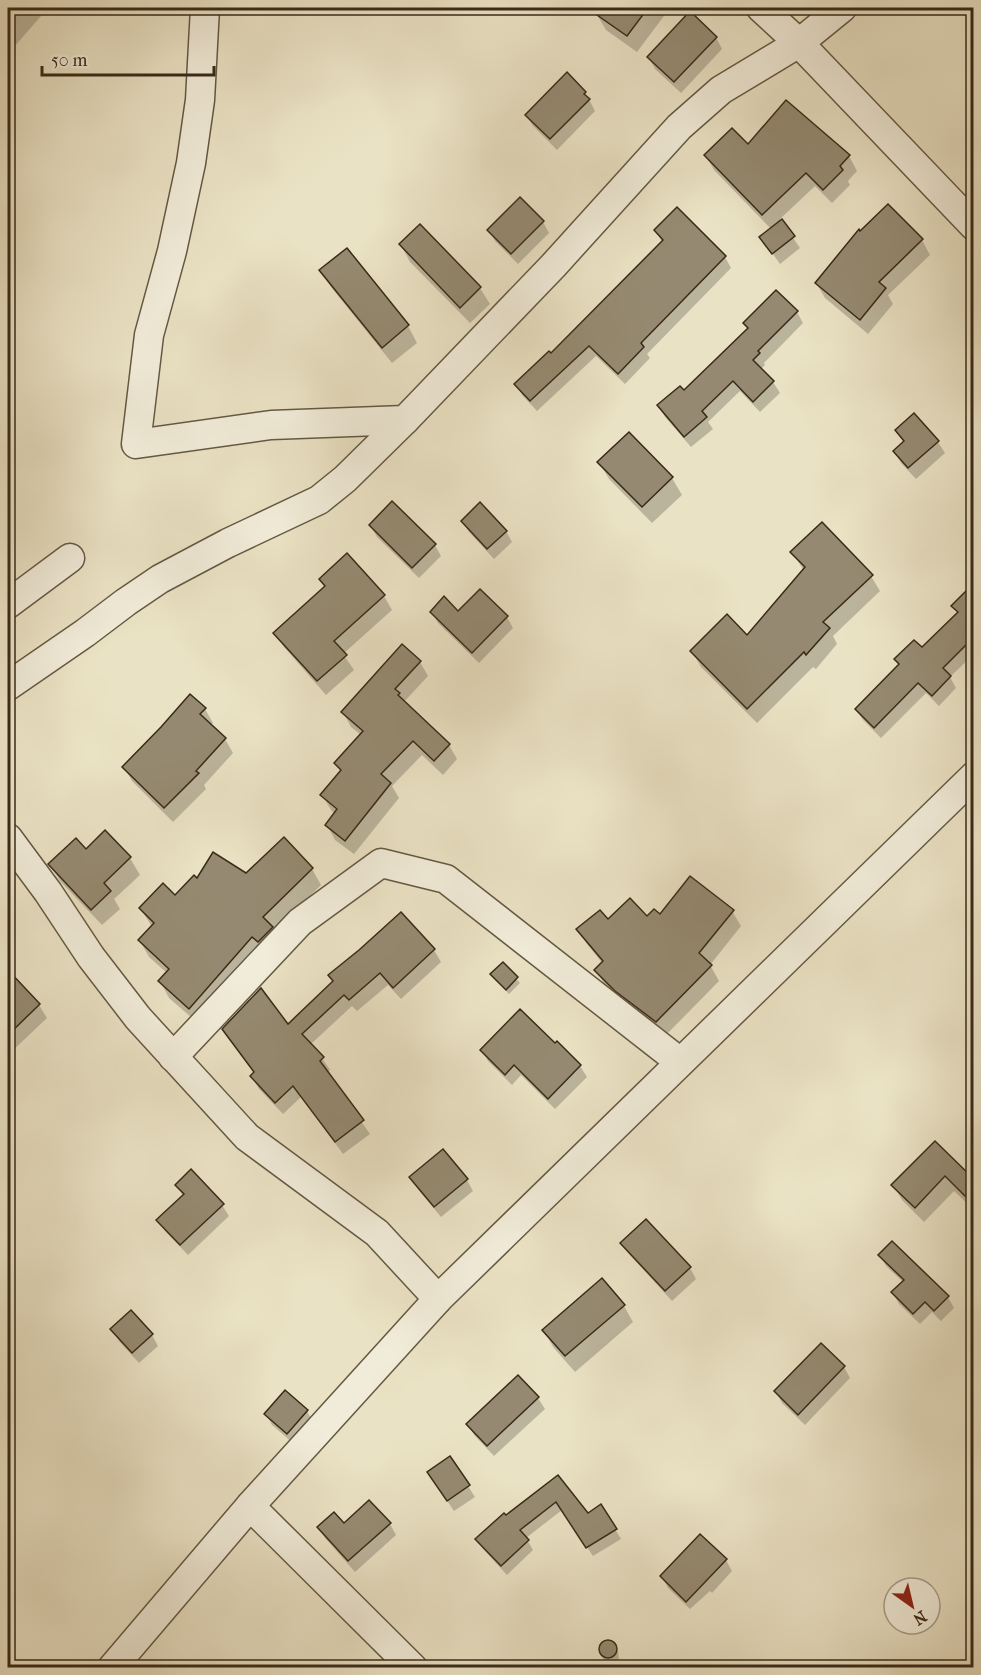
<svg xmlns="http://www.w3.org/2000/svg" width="981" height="1675" font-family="'IM FELL French Canon',serif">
<rect width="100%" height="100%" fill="#eae2c4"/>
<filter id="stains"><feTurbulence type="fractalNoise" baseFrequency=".00333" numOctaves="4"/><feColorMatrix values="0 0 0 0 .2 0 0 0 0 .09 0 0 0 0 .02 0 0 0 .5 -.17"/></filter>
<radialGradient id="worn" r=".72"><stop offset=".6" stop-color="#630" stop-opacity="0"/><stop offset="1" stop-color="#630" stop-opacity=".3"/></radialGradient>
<!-- shadow -->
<g fill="#0003">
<path d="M8,8H48L8,54Z"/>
<path d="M600,8H670L637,52L606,30L596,13Z"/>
<path d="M716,37L722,49L681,93L655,69L649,58Z"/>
<path d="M585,92L595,111L557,150L533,126L526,115Z"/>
<path d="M706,156H849L857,171L848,181L850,185L832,203L815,186L780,219L800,248L780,264L761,237L771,229L714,170Z"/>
<path d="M888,206L922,240L930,255L888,295L893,304L868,334L825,298L816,283L860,233Z"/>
<path d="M543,222L549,233L518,264L495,241L489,230Z"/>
<path d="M656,231L725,257L731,268L647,354L650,358L625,384L596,356L537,411L522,395L516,384L551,355L662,242Z"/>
<path d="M401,245L480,288L490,304L470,323L410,262Z"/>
<path d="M346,250L408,326L417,343L392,363L331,287L321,270Z"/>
<path d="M776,292L797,312L803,323L764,363L765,365L761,369L773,382L780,393L760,412L740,391L708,422L713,429L691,447L665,417L659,406L684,392L749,329L745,323Z"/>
<path d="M914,415L938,442L945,453L916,479L901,463L895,452L904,443L897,431Z"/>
<path d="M629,434L672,478L682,495L652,523L609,479L599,462Z"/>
<path d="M462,521L506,531L512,542L494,559L469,532Z"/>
<path d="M370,525L435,545L441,556L419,578L377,537Z"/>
<path d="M792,552L871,576L880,591L833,636L837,644L816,669L813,667L757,723L701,667L692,651L747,637L804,571Z"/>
<path d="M321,580L384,596L392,610L343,654L354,670L326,695L284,647L275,633L326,587Z"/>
<path d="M974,585V654L950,677L956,688L939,706L926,693L881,738L863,720L856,709L900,665L896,659L922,650L958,614L953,606Z"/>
<path d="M432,612L507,617L513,628L479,663L438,623Z"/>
<path d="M420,662L428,676L404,702L449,745L457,759L443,775L422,755L392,786L399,798L354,854L335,840L327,825L335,814L331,810L322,795L341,772L336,763L361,735L351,727L343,712Z"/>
<path d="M205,709L213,723L211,725L225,739L233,753L204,785L206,789L173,822L132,781L124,767Z"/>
<path d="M284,840L312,869L321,885L274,931L199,1024L169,998L160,981L167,973L149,957L140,941L152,927L141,909L175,897L198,881L247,875Z"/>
<path d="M86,851L130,858L140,875L114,899L120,909L102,925L60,881L50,864Z"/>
<path d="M732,911L741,926L710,965L719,981L665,1036L605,985L596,970L603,964L587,944L578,929L607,921Z"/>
<path d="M401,914L434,950L441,962L401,999L388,985L357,1011L352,1006L310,1045L322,1058L330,1070L327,1073L370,1134L343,1154L301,1097L283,1114L259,1089L252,1076L255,1073L223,1030L288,1026Z"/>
<path d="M503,964L520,983L509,994L495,979Z"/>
<path d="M14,979L39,1005L47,1018L8,1055V985Z"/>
<path d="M557,1043L580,1066L587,1077L555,1109L521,1075L512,1085L488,1061L482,1050L555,1045Z"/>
<path d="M935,1143L974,1181V1210L954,1191L924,1222L902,1200L893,1185Z"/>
<path d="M443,1152L467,1180L473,1191L441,1217L418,1189L411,1178Z"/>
<path d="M177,1185L222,1205L229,1216L188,1255L165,1231L158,1220L183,1196Z"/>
<path d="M622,1243L690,1268L696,1279L672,1301L629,1254Z"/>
<path d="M880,1255L948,1297L954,1308L941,1321L932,1312L920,1324L899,1304L893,1293L903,1282L886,1266Z"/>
<path d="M624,1306L633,1322L575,1372L553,1347L544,1330Z"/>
<path d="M131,1312L152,1335L158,1346L139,1363L119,1341L112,1330Z"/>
<path d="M844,1367L850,1378L805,1425L782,1403L776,1392Z"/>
<path d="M518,1377L538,1398L545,1409L494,1456L474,1435L468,1424Z"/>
<path d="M307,1411L313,1422L294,1444L272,1425L266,1414Z"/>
<path d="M558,1477L588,1515L601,1506L621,1539L593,1556L562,1510L526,1538L533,1550L507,1575L483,1549L477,1539Z"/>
<path d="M435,1483L468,1486L475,1497L454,1511Z"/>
<path d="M390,1524L396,1535L355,1572L325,1538L319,1527Z"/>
<path d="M726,1560L732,1571L712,1593L710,1591L690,1609L668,1588L662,1577Z"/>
<path d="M605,1641L610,1642L618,1651L619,1659L611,1664L605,1661L601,1655L600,1647Z"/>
<path d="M969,1663L973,1668H963Z"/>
</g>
<!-- building -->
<g fill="#958a71" stroke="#392a18" stroke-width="1.5">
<path d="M587,8H648L627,36Z"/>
<path d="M690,11L717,37L674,82L647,57Z"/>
<path d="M567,72L586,92L584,94L590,99L550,139L525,115Z"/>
<path d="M786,100L850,155L840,166L843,170L823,190L806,173L762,215L704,155L732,128L748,144Z"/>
<path d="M520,197L544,221L511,254L487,230Z"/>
<path d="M888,204L923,239L879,282L886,288L860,320L815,283L859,229L860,231Z"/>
<path d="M677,207L726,256L641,343L644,347L618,374L589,346L530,401L514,384L549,351L551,353L663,240L654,230Z"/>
<path d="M782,219L795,236L772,254L759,237Z"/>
<path d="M420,224L481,287L460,308L399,244Z"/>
<path d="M347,248L409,325L382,348L319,270Z"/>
<path d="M776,290L798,311L758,351L760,353L753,360L774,381L753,402L733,381L702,411L707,417L684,437L657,405L680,386L684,390L748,328L743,323Z"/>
<path d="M914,413L939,441L908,468L893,451L904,441L895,430Z"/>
<path d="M629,432L673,477L642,507L597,462Z"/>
<path d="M392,501L436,544L412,568L369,525Z"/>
<path d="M480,502L507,531L487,549L461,521Z"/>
<path d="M822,522L873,575L823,622L830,628L806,655L804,652L747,709L690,651L727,614L747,635L805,567L790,552Z"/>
<path d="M347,553L385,595L334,641L347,655L317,681L273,633L325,586L319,579Z"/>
<path d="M974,583V637L943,668L951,676L932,696L918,683L874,728L855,709L899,664L894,659L914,640L922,647L958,612L951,606Z"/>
<path d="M480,589L508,616L472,653L430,612L444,596L458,611Z"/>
<path d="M402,644L421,661L395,689L400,693L398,695L450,744L434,761L413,741L381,774L391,783L345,841L325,825L337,809L320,795L341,770L334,763L363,731L341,712Z"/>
<path d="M190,694L206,708L200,714L226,738L196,771L199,773L164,808L122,767L161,727Z"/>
<path d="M105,830L131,857L104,883L111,891L91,910L48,864L76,838L86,849Z"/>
<path d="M284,837L313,868L263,917L273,927L258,942L252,937L189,1009L158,981L169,969L138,940L154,923L139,908L163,883L175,895L194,875L197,878L213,852L246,873Z"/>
<path d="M690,876L734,910L699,953L712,965L656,1022L615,991L594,970L603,961L576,929L600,910L608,919L630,898L647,916L654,909L660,914Z"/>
<path d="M401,912L435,949L393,988L380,973L349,1000L344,995L302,1034L324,1057L320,1061L364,1120L335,1142L293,1086L275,1103L250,1076L254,1072L222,1029L261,988L288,1024L333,981L328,975L359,950Z"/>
<path d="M503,962L518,977L506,990L490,974Z"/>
<path d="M8,970L40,1004L8,1035Z"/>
<path d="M520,1009L555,1043L557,1041L581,1065L548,1099L514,1065L505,1075L480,1050Z"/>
<path d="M935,1141L974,1179V1205L945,1176L915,1208L891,1185Z"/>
<path d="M443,1149L468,1179L434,1207L409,1177Z"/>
<path d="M191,1169L224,1204L180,1245L156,1220L184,1194L175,1185Z"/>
<path d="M646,1219L691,1267L665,1291L620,1243Z"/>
<path d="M892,1241L949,1296L934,1311L925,1302L913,1314L891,1292L904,1280L878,1255Z"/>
<path d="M602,1278L625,1305L565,1356L542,1330Z"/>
<path d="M131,1310L153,1334L132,1353L110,1329Z"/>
<path d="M821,1343L845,1366L798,1415L774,1391Z"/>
<path d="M518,1375L539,1397L487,1446L466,1424Z"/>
<path d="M285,1390L308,1410L287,1434L264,1414Z"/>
<path d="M450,1456L470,1485L447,1501L427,1472Z"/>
<path d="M558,1475L588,1513L601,1504L617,1529L586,1548L556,1502L520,1530L529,1540L501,1566L475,1539L504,1513L506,1515Z"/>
<path d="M369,1500L391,1523L348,1561L317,1527L334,1512L344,1523Z"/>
<path d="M700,1534L727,1559L686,1602L660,1576Z"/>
<circle cx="608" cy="1649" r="9"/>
</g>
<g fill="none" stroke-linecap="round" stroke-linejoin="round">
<!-- street casing -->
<g stroke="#655843" stroke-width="31">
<g id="street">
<path d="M205,8L200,100L191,163L172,251L149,335L136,444L271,425L405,420L553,266L679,127L721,90L799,43L842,8"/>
<path d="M761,8L799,43L974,226"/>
<path d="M8,604L70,558"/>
<path d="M8,686L85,633L126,602L160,579L228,543L319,500L345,479L405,420"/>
<path d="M8,838L48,892L91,957L138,1018L247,1137L377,1233L438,1299"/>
<path d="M173,1057L300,922L381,863L446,879L680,1062"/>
<path d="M250,1506L413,1668"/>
<path d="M112,1668L250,1506L438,1299L974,776"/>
</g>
</g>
<!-- street -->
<use href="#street" stroke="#f1ecd9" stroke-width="28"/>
</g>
<!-- margin -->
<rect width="981" height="1675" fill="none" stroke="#eae2c4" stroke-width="30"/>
<rect x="9" y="9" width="963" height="1657" fill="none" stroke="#392a18" stroke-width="3"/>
<rect x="15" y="15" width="951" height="1645" fill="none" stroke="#392a18" stroke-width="1.5"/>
<!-- north arrow -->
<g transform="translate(912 1606) rotate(146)"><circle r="28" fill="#f1ecd9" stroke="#a79e8c" stroke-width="1.5"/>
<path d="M0-4.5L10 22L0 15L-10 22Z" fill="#8f2418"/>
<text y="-9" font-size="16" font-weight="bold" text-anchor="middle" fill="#392a18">N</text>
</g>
<!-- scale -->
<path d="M42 66v9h172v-9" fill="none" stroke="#392a18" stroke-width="3"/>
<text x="51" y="66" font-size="18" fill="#392a18" stroke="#f1ecd9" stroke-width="4.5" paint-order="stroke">50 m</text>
<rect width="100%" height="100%" filter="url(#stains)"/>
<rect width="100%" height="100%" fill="url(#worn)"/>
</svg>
